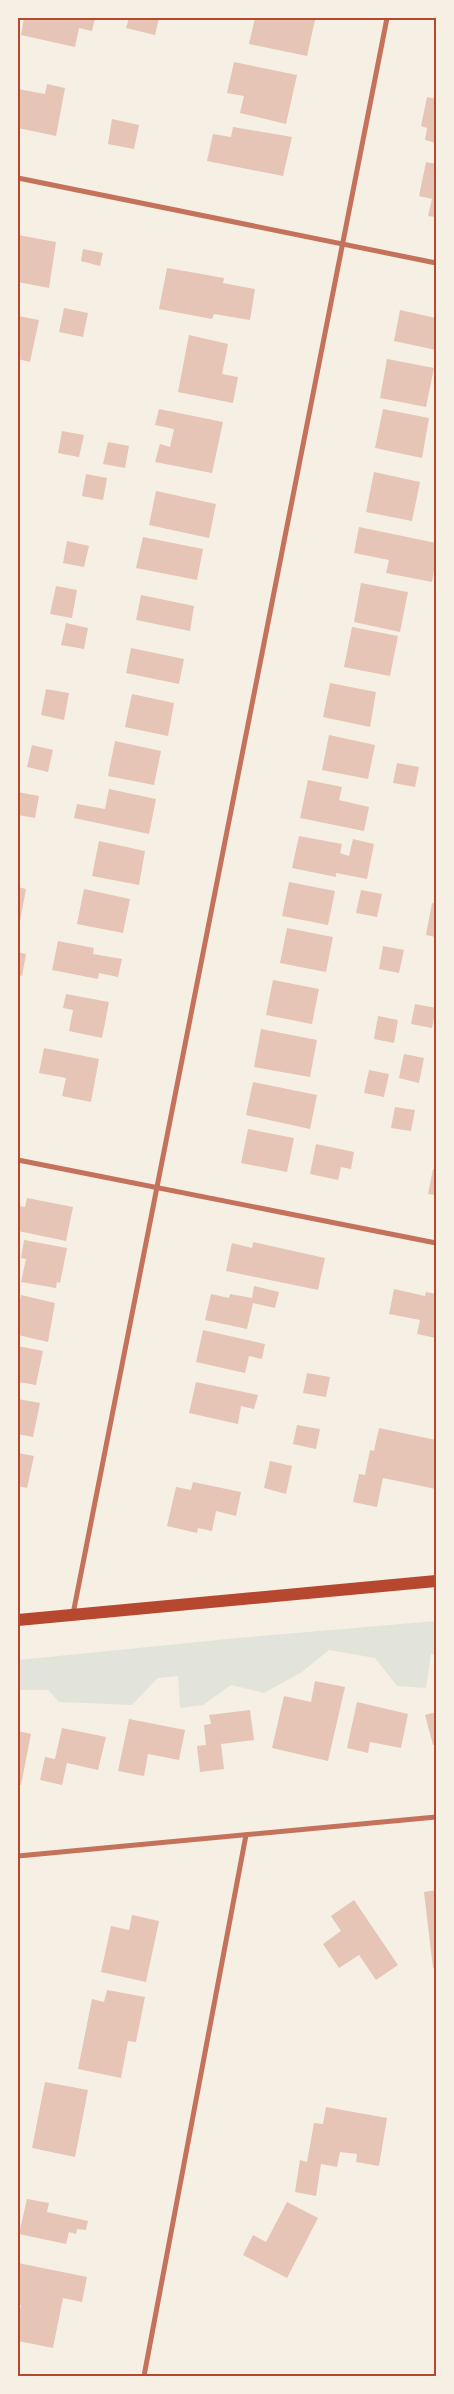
<svg xmlns="http://www.w3.org/2000/svg" width="454" height="2394" font-family="Lato,sans-serif">
<rect width="100%" height="100%" fill="#f6efe4"/>
<!-- green -->
<path fill="#e2e4dc" d="M436,1621V1655L431,1654L426,1688L397,1686L375,1658L329,1650L302,1672L264,1693L231,1685L203,1705L180,1708L178,1676L158,1678L132,1705L59,1702L48,1690H18V1660L237,1638Z"/>
<!-- building -->
<g fill="#e6c5b7">
<path d="M24,18H95L92,31L79,28L75,47L21,35Z"/>
<path d="M129,18H159L155,35L126,28Z"/>
<path d="M255,18H302L315,20L307,56L249,44Z"/>
<path d="M234,62L297,75L286,124L240,113L244,96L227,93Z"/>
<path d="M47,84L65,88L56,136L18,128V89L45,94Z"/>
<path d="M427,97L436,99V143L425,140L427,128L421,126Z"/>
<path d="M112,119L139,125L134,149L108,144Z"/>
<path d="M233,127L292,137L283,176L207,161L213,134L231,137Z"/>
<path d="M426,162L436,164V217L428,216L432,199L419,196Z"/>
<path d="M18,235L56,242L49,288L18,282Z"/>
<path d="M83,249L103,253L100,266L81,261Z"/>
<path d="M167,268L224,278L223,283L255,289L250,320L214,314L212,319L159,309Z"/>
<path d="M64,308L88,313L83,337L59,332Z"/>
<path d="M400,310L436,318V350L394,341Z"/>
<path d="M18,316L39,320L30,362L18,359Z"/>
<path d="M189,335L228,344L222,374L238,377L233,403L178,392Z"/>
<path d="M387,359L434,368L426,407L380,398Z"/>
<path d="M159,409L223,422L212,473L155,462L160,444L170,447L174,429L155,425Z"/>
<path d="M383,409L429,418L422,458L375,448Z"/>
<path d="M62,431L84,435L79,457L58,453Z"/>
<path d="M108,442L129,446L125,468L103,464Z"/>
<path d="M374,472L420,482L412,521L366,512Z"/>
<path d="M86,474L107,478L103,500L82,496Z"/>
<path d="M156,491L216,504L209,538L149,525Z"/>
<path d="M359,527L436,543V559L432,582L386,573L389,560L354,553Z"/>
<path d="M143,537L203,549L197,580L136,568Z"/>
<path d="M67,541L89,546L84,567L63,563Z"/>
<path d="M361,583L408,592L400,632L354,622Z"/>
<path d="M56,586L77,590L72,618L50,614Z"/>
<path d="M141,595L194,606L190,631L136,620Z"/>
<path d="M66,623L88,628L84,649L61,645Z"/>
<path d="M352,627L398,636L390,676L344,667Z"/>
<path d="M131,648L184,659L179,684L126,673Z"/>
<path d="M330,683L376,692L370,727L323,717Z"/>
<path d="M46,689L69,693L64,720L41,715Z"/>
<path d="M132,694L174,703L168,736L125,727Z"/>
<path d="M329,735L375,745L368,779L322,770Z"/>
<path d="M115,741L161,751L154,785L108,776Z"/>
<path d="M32,745L53,750L48,772L27,767Z"/>
<path d="M397,763L419,767L415,787L393,783Z"/>
<path d="M308,780L342,787L339,800L369,807L364,831L300,818Z"/>
<path d="M109,789L156,799L149,834L74,818L77,804L105,809Z"/>
<path d="M18,792L39,796L35,818L18,815Z"/>
<path d="M299,836L342,844L340,853L349,856L353,839L374,844L367,879L336,873V877L292,868Z"/>
<path d="M99,841L145,851L139,885L92,876Z"/>
<path d="M289,882L335,891L328,925L282,916Z"/>
<path d="M18,887L26,889L20,921L18,920Z"/>
<path d="M84,889L130,899L123,933L77,924Z"/>
<path d="M361,890L382,894L377,917L356,913Z"/>
<path d="M432,903L436,904V937L426,935Z"/>
<path d="M287,928L333,937L326,972L280,963Z"/>
<path d="M58,941L94,948L93,954L122,959L118,977L99,973L98,979L52,970Z"/>
<path d="M383,946L404,950L399,973L379,969Z"/>
<path d="M18,952L26,954L22,976L18,975Z"/>
<path d="M273,980L319,989L312,1024L266,1015Z"/>
<path d="M66,994L109,1002L102,1038L69,1031L73,1010L63,1008Z"/>
<path d="M415,1004L436,1008L432,1028L411,1024Z"/>
<path d="M378,1016L398,1020L394,1043L374,1039Z"/>
<path d="M261,1029L317,1040L310,1077L254,1067Z"/>
<path d="M44,1048L99,1059L91,1102L62,1096L66,1078L39,1073Z"/>
<path d="M404,1054L424,1058L419,1083L399,1078Z"/>
<path d="M369,1070L389,1074L384,1097L364,1093Z"/>
<path d="M253,1082L317,1095L310,1129L246,1115Z"/>
<path d="M395,1107L415,1110L411,1131L391,1128Z"/>
<path d="M248,1129L294,1138L287,1172L241,1163Z"/>
<path d="M316,1144L354,1152L351,1169L341,1167L338,1180L310,1174Z"/>
<path d="M433,1169L436,1170V1195L428,1194Z"/>
<path d="M27,1198L73,1207L66,1241L18,1231V1206L25,1207Z"/>
<path d="M24,1240L67,1248L60,1283L57,1282L56,1288L21,1282L26,1259L21,1258Z"/>
<path d="M253,1242L325,1258L318,1290L226,1271L232,1243L252,1248Z"/>
<path d="M254,1286L279,1292L275,1308L253,1303L247,1329L205,1320L211,1294L229,1298L230,1294L252,1298Z"/>
<path d="M394,1289L425,1296L426,1292L436,1294V1338L417,1334L420,1320L389,1314Z"/>
<path d="M21,1295L55,1303L48,1342L18,1335V1310Z"/>
<path d="M203,1330L265,1344L262,1359L249,1356L245,1373L196,1362Z"/>
<path d="M18,1346L43,1351L36,1385L18,1382Z"/>
<path d="M307,1373L330,1377L326,1397L303,1393Z"/>
<path d="M196,1382L258,1395L254,1409L241,1406L238,1424L189,1413Z"/>
<path d="M18,1399L40,1403L33,1437L18,1434Z"/>
<path d="M297,1425L320,1429L316,1449L293,1444Z"/>
<path d="M379,1428L436,1440V1489L383,1478L377,1507L353,1502L359,1474L365,1475L370,1450L374,1451Z"/>
<path d="M18,1453L34,1456L27,1488L18,1486Z"/>
<path d="M270,1461L292,1466L286,1494L264,1488Z"/>
<path d="M193,1482L241,1492L236,1516L216,1511L212,1531L198,1528L197,1533L167,1526L176,1487L191,1490Z"/>
<path d="M315,1681L345,1687L328,1761L272,1748L284,1696L311,1702Z"/>
<path d="M357,1702L408,1714L401,1748L370,1742L368,1753L347,1748Z"/>
<path d="M250,1710L254,1740L221,1744L224,1769L200,1772L197,1746L206,1745L204,1725L211,1724L209,1715Z"/>
<path d="M436,1712V1744L433,1745L425,1715Z"/>
<path d="M129,1719L185,1730L179,1760L148,1754L144,1776L118,1771Z"/>
<path d="M62,1728L106,1737L98,1770L67,1763L62,1785L40,1780L45,1757L55,1759Z"/>
<path d="M18,1731L31,1734L21,1785H18Z"/>
<path d="M436,1890V1968H433L424,1892Z"/>
<path d="M354,1900L398,1965L376,1980L359,1955L339,1968L323,1944L341,1931L331,1916Z"/>
<path d="M132,1915L159,1921L146,1982L101,1972L111,1926L129,1930Z"/>
<path d="M107,1990L145,1997L136,2042L128,2041L121,2078L78,2069L92,1999L104,2002Z"/>
<path d="M45,2082L88,2090L75,2157L32,2148Z"/>
<path d="M326,2107L387,2118L379,2166L356,2162L357,2154L340,2152L337,2167L321,2164L316,2196L295,2192L300,2160L307,2162L314,2123L323,2124Z"/>
<path d="M27,2199L49,2203L47,2212L88,2221L86,2230L77,2229L76,2234L69,2232L66,2244L19,2234Z"/>
<path d="M287,2202L318,2218L287,2278L243,2255L253,2235L266,2242Z"/>
<path d="M18,2263L87,2277L82,2302L63,2298L53,2348L18,2341V2320L21,2305H18Z"/>
</g>
<g fill="none" stroke-linecap="round" stroke-linejoin="round">
<!-- minor -->
<g stroke="#c5725c" stroke-width="5">
<path d="M18,178L436,263"/>
<path d="M18,1160L436,1243"/>
<path d="M73,1614L387,18"/>
<path d="M18,1856L436,1817"/>
<path d="M144,2376L246,1835"/>
</g>
<!-- primary -->
<path stroke="#b5482f" stroke-width="12" d="M18,1620L436,1581"/>
</g>
<!-- border -->
<rect width="454" height="2394" fill="none" stroke="#f6efe4" stroke-width="38"/>
<rect x="19" y="19" width="416" height="2356" fill="none" stroke="#b5482f" stroke-width="2"/>
</svg>
